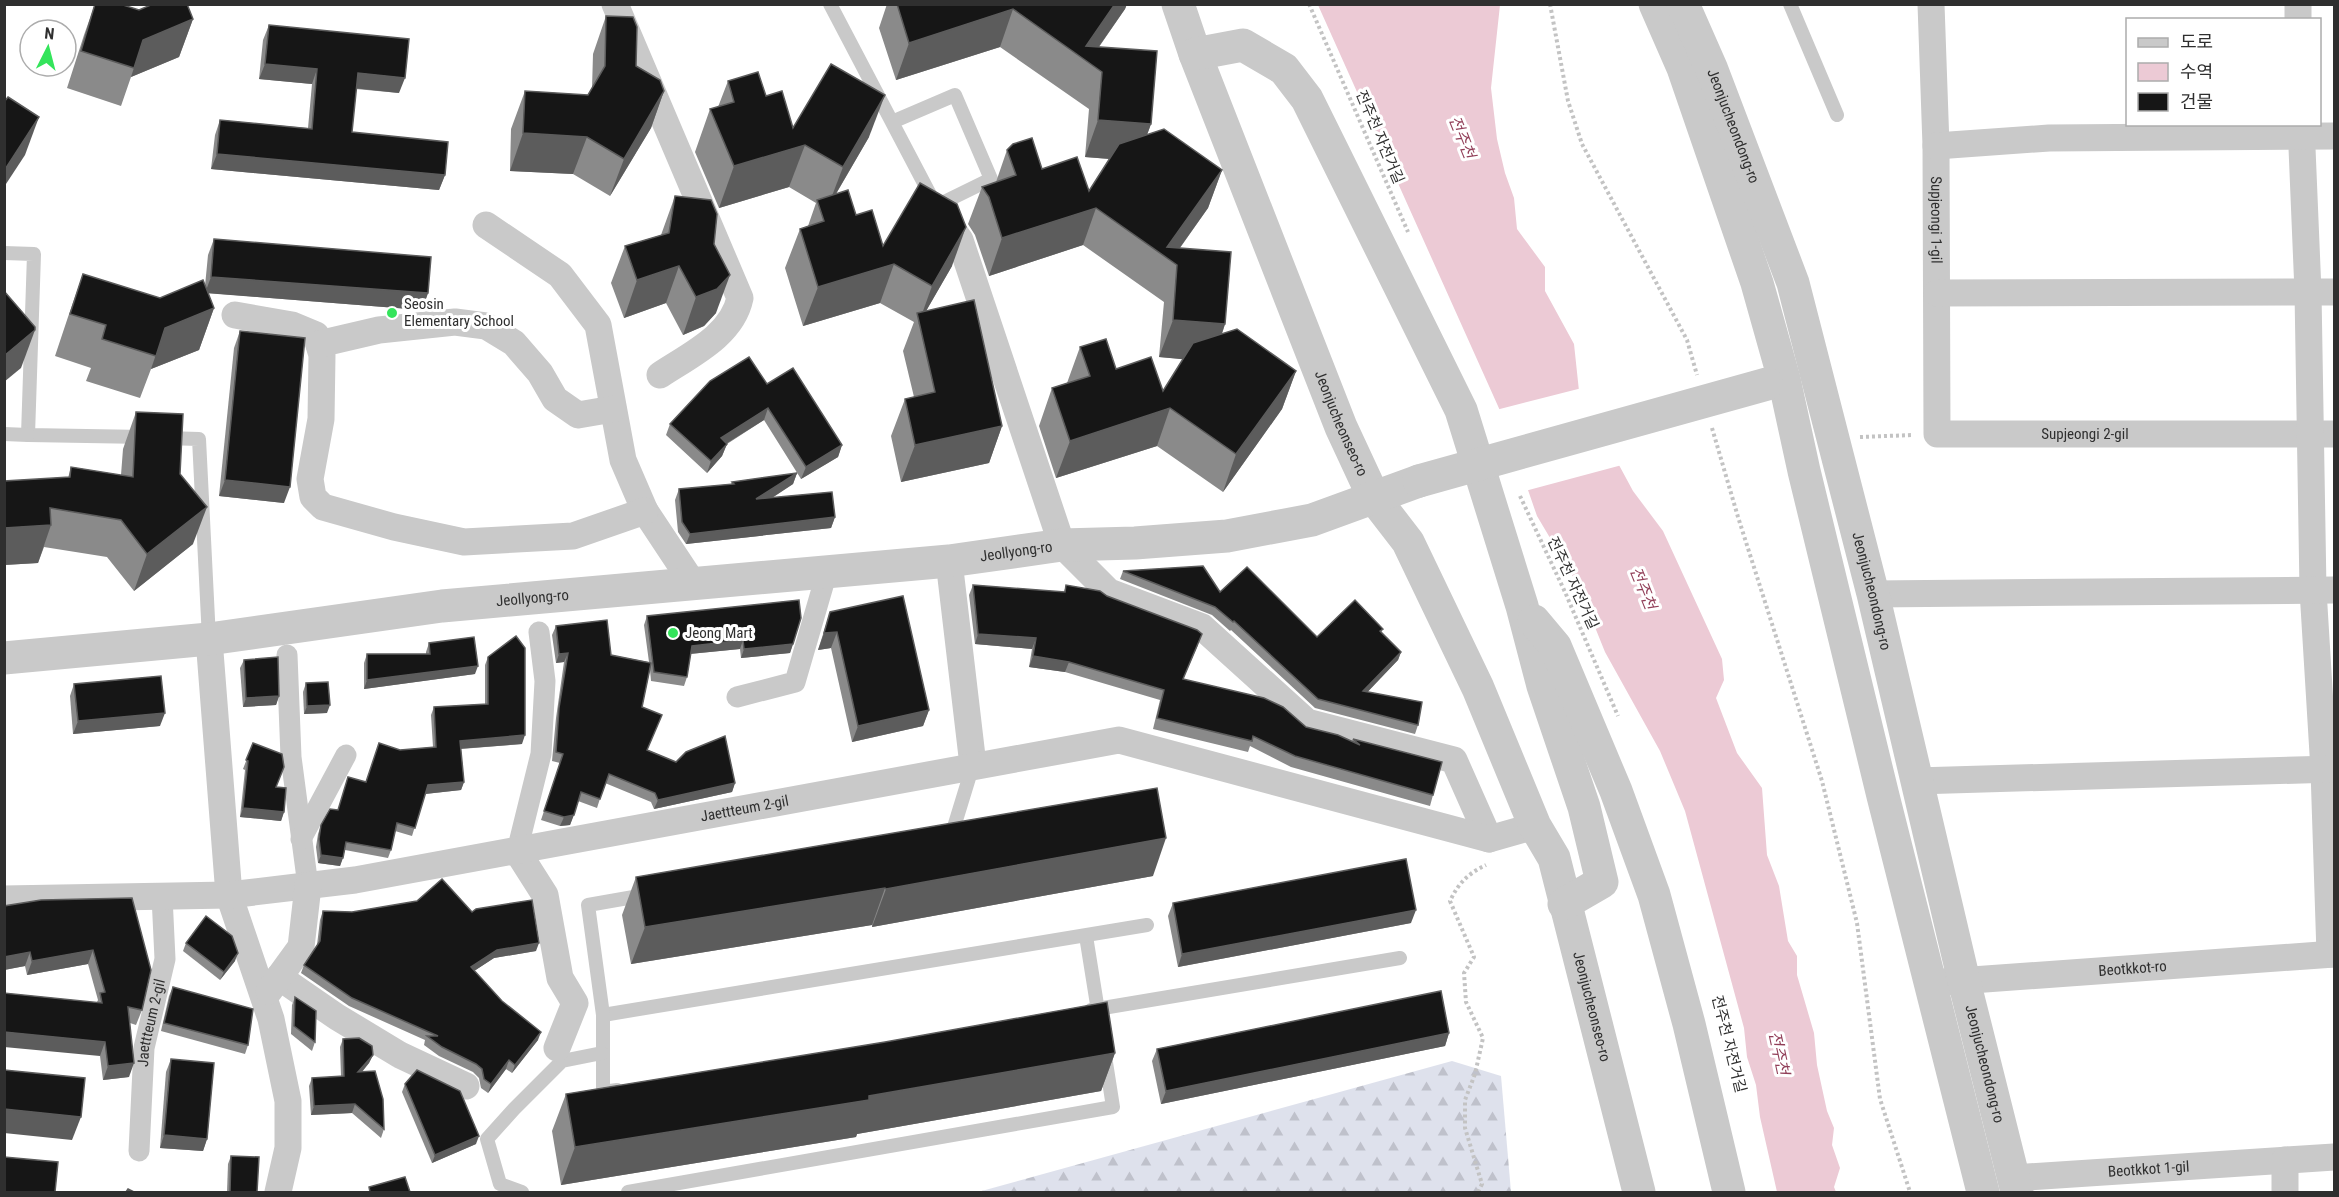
<svg xmlns="http://www.w3.org/2000/svg" width="2339" height="1197" font-family="'Roboto Condensed','Noto Sans KR',sans-serif">
<defs>
<pattern id="forest-firs" width="22" height="20" patternUnits="userSpaceOnUse" patternTransform="scale(1.5)"><rect width="22" height="20" fill="#dee1ec"/><path d="M5 1l3.5 6h-7zM16 11l3.5 6h-7z" fill="#bfc1cb"/></pattern>
</defs>
<rect width="100%" height="100%" fill="#fff"/>
<!-- forest -->
<path fill="url(#forest-firs)" d="M1452,1061L1501,1076L1511,1192H978Z"/>
<!-- water -->
<path fill="#eccad5" d="M1318,5H1500L1491,88L1497,139L1505,173L1514,198L1517,229L1545,267V291L1574,344L1579,391L1633,491L1663,531L1722,659L1724,680L1716,698L1737,753L1762,788L1767,855L1779,886L1788,941L1797,956V975L1814,1033L1817,1065L1827,1111L1834,1128L1832,1145L1840,1168L1834,1187L1836,1192H1777L1760,1117L1756,1085L1747,1057L1744,1028L1685,811L1660,751L1605,652L1578,585L1537,516L1502,415Z"/>
<!-- pier -->
<path fill="#fff" d="M1582,388L1622,465L1525,491L1496,410Z"/>
<g fill="none" stroke-linecap="round" stroke-linejoin="round">
<!-- path -->
<g stroke="#c3c3c3" stroke-width="4" stroke-dasharray="3 3" stroke-linecap="butt">
<path d="M1309,4L1408,232"/>
<path d="M1550,4L1568,101L1582,144L1687,340L1697,375"/>
<path d="M1712,428L1738,517L1822,781L1857,923L1880,1099L1910,1192"/>
<path d="M1860,437L1913,435"/>
<path d="M1520,496L1565,592L1618,716"/>
<path d="M1478,1192L1482,1184L1465,1128V1100L1475,1074L1483,1038L1466,1002L1464,973L1474,957L1450,901C1458,884 1467,874 1486,865"/>
</g>
<!-- service -->
<g stroke="#c9c9c9" stroke-width="14">
<path d="M830,4L936,206L991,179L955,95L892,122"/>
<path d="M1790,4L1837,115"/>
<path d="M4,253L34,254L28,435L145,437"/>
<path d="M4,434L28,435"/>
<path d="M165,438L199,439L209,639"/>
<path d="M950,840L973,765"/>
<path d="M1086,936L1099,1017"/>
<path d="M1091,1010L1400,958"/>
<path d="M603,1015L1147,925"/>
<path d="M617,1090L603,1092V1015L588,905L645,895"/>
<path d="M522,1192L500,1184L487,1139L514,1109L562,1061L602,1053"/>
<path d="M628,1192L1113,1107L1105,1056"/>
</g>
<!-- pedestrian -->
<g stroke="#c9c9c9" stroke-width="21">
<path d="M287,655L291,757L308,886"/>
<path d="M737,697L795,682L827,572"/>
<path d="M301,839L346,755"/>
<path d="M517,851L541,754L545,681L539,632"/>
<path id="s1" d="M139,1151L144,1048L165,959L162,896"/>
</g>
<!-- minor -->
<g stroke="#c9c9c9" stroke-width="27">
<path d="M615,4L740,298C732,336 690,355 660,375"/>
<path id="s2" d="M1931,4L1936,146L1937,434H2334"/>
<path d="M2298,4V20"/>
<path d="M2301,124L2308,292L2313,590L2324,770L2330,954"/>
<path d="M1936,146L2049,138L2334,136"/>
<path d="M940,212L960,240L1062,545L1109,592L1202,627L1307,722L1454,760L1489,839"/>
<path d="M486,225L560,275L598,325L623,460L645,511L694,585"/>
<path d="M1937,293L2334,292"/>
<path d="M235,315L292,325L316,335L322,355L321,419L310,479L313,497L323,507L394,527L464,542L573,536L645,511"/>
<path d="M319,344L379,330L455,322L486,326L514,343L540,373L555,399L578,415L613,409"/>
<path d="M949,561L973,765"/>
<path d="M1873,594L2334,590"/>
<path d="M209,639L229,895L271,1019L288,1101V1148L278,1192"/>
<path d="M1916,781L2334,769"/>
<path d="M517,851L545,895L560,978L575,1003L557,1048"/>
<path id="s3" d="M4,899L229,895L355,880L1119,740L1489,839L1535,826"/>
<path d="M279,977L337,1017L400,1055L466,1086"/>
<path id="s4" d="M1944,982L2334,954"/>
<path d="M269,991L301,947L308,886"/>
<path id="s5" d="M2013,1178L2334,1157"/>
<path d="M2285,1192V1160"/>
</g>
<!-- tertiary -->
<g stroke="#c9c9c9" stroke-width="33">
<path id="s6" d="M1178,4L1195,54L1341,427L1374,498L1408,542L1478,688L1535,826L1554,858L1639,1192"/>
<path d="M1655,4L1683,68L1757,283L1784,379L1804,471L1883,796L1983,1192"/>
<path id="s7" d="M1683,4L1712,70L1793,283L1873,594L1964,981L2017,1192"/>
<path d="M1195,54L1243,45L1284,69L1307,99L1461,410L1522,606L1543,686L1584,807L1602,882L1564,904"/>
<path d="M1534,621L1555,646L1616,791L1654,895L1689,1024L1729,1192"/>
<path id="s8" d="M4,658L209,639L442,606L949,561L1062,545L1135,543L1227,536L1312,520L1419,481"/>
</g>
<!-- tertiary-bridge -->
<path stroke="#c9c9c9" stroke-width="33" d="M1419,481L1767,384"/>
</g>
<!-- wall -->
<g fill="#8a8a8a">
<path d="M95,4L193,19L179,57L131,77L121,106L67,88L84,35Z"/>
<path d="M887,4H1127L1125,9L1099,47L1151,124L1147,135L1222,170L1208,208L1180,248L1225,324L1222,334L1296,371L1282,409L1223,492L1157,446L1056,478L1039,426L1052,388L1067,383L1080,347L1116,369L1163,391L1183,359L1159,357L1164,302L1083,245L989,276L975,235L968,224L982,187L996,182L1007,150L1042,169L1089,191L1109,159L1085,157L1089,109L1000,47L896,80L879,28Z"/>
<path d="M606,16L636,66L664,91L651,128L610,196L573,174L510,171L511,129L525,91L588,95L592,89L593,54Z"/>
<path d="M269,25L399,93L356,89L352,132L445,175L439,190L211,169L215,135L220,120L308,128L312,84L259,79L263,40Z"/>
<path d="M728,81L766,96L793,128L869,137L836,194L883,246L952,266L926,311L1002,426L989,463L901,482L891,436L905,399L914,397L903,351L914,322L880,303L803,326L785,268L800,229L808,226L816,203L789,187L719,208L695,152L710,109L718,107Z"/>
<path d="M675,196L714,244L716,313L704,326L683,335L666,303L624,318L611,283L625,246L661,235Z"/>
<path d="M214,239L428,293L422,310L208,293L214,308L199,350L151,369L140,398L86,381L91,368L55,356L68,317L83,274L160,298L205,286L208,255Z"/>
<path d="M240,331L284,503L219,496L234,348Z"/>
<path d="M767,384L842,445L838,457L801,479L764,420L727,444L722,456L707,473L666,435L670,424Z"/>
<path d="M136,412L180,474L193,544L134,591L107,557L44,547L38,563L4,565L68,478L71,467L121,475L123,449Z"/>
<path d="M797,473L793,484L772,498L835,517L831,528L686,544L678,532L675,500L679,489L731,484L732,482Z"/>
<path d="M1123,571L1220,592L1317,637L1383,629L1381,633L1401,652L1398,660L1367,692L1418,725L1415,734L1315,708L1231,630L1230,631L1212,615L1120,579Z"/>
<path d="M973,585L1064,592L1066,585L1107,596L1198,645L1183,679L1306,727L1352,741L1353,739L1433,795L1430,806L1291,767L1250,746L1248,752L1153,729L1160,700L1065,672L1029,667L1032,649L975,644L969,595Z"/>
<path d="M830,612L929,710L923,726L852,742L831,648L818,650Z"/>
<path d="M647,616L793,644L790,653L741,658L740,649L690,654L687,677L684,686L651,681L650,670L642,707L648,750L676,762L735,783L732,792L654,809L651,802L605,783L597,808L578,801L570,825L560,826L541,820L560,763L552,761L556,718L564,662L556,663L552,635L556,626L611,655L649,662L644,625Z"/>
<path d="M429,643L475,674L364,689V663L367,654H426V652Z"/>
<path d="M488,657L522,744L461,749L464,782L461,790L425,794L412,836L395,831L391,850L388,858L345,850L340,866L318,863L316,847L318,834L321,825L338,810L348,777L366,782L400,750L433,747L431,715L434,707L485,704V665Z"/>
<path d="M244,660L279,696L276,705L243,707L240,668Z"/>
<path d="M306,683L327,713L304,714L303,692Z"/>
<path d="M74,684L160,726L73,734L70,696Z"/>
<path d="M253,743L276,787L284,812L281,821L240,817L245,770L243,769Z"/>
<path d="M1153,876L872,927V925L631,964L622,915L636,877Z"/>
<path d="M132,898L142,1010L136,1025L130,1023L129,1077L103,1080L100,1056L97,1002L98,1000L88,964L27,975L25,966L4,970V906Z"/>
<path d="M1173,903L1411,923L1178,967L1168,916Z"/>
<path d="M323,911L352,912H472L536,951L494,958L474,971L538,1040L512,1073L506,1069L488,1093L481,1088L479,1078L473,1072L439,1056L424,1045L425,1040L349,1006L301,973L304,965L317,945L320,920Z"/>
<path d="M186,943L235,961L220,980L183,951Z"/>
<path d="M173,987L248,1045L245,1054L161,1031L169,996Z"/>
<path d="M295,997L315,1042L312,1051L291,1034L292,1005Z"/>
<path d="M1449,1033L1445,1046L1161,1104L1152,1061L1157,1049Z"/>
<path d="M343,1039L373,1055L369,1063L362,1072L384,1129L381,1138L352,1113L311,1115L309,1086L312,1078L341,1076L340,1047Z"/>
<path d="M1115,1053L1101,1091L857,1134L856,1137L561,1185L552,1131L566,1094Z"/>
<path d="M171,1059L207,1139L203,1151L160,1148L166,1072Z"/>
<path d="M405,1084L476,1144L432,1163L402,1092Z"/>
<path d="M231,1156L257,1192H227L228,1164Z"/>
</g>
<!-- shaded-wall -->
<g fill="#5c5c5c">
<path d="M1115,4H1127L1125,9L1088,62L1086,46Z"/>
<path d="M1013,9L1000,47L896,80L909,43Z"/>
<path d="M193,19L179,57L131,77L143,40Z"/>
<path d="M265,64L317,69L312,84L259,79Z"/>
<path d="M358,73L405,78L399,93L353,88Z"/>
<path d="M664,91L651,128L610,196L624,159Z"/>
<path d="M885,95L869,137L827,209L843,167Z"/>
<path d="M39,117L25,155L4,187V171Z"/>
<path d="M1098,120L1151,124L1137,161L1085,157Z"/>
<path d="M523,133L587,137L573,174L510,171Z"/>
<path d="M805,145L789,187L719,208L734,166Z"/>
<path d="M217,154L445,175L439,190L211,169Z"/>
<path d="M1222,170L1208,208L1171,260L1167,247Z"/>
<path d="M1096,208L1083,245L989,276L1002,238Z"/>
<path d="M966,227L952,266L918,325L932,286Z"/>
<path d="M894,264L880,303L803,326L818,287Z"/>
<path d="M679,266L666,303L624,318L637,280Z"/>
<path d="M730,275L716,313L704,326L683,335L696,297Z"/>
<path d="M211,277L428,293L422,310L205,293Z"/>
<path d="M214,308L199,350L151,369L165,328Z"/>
<path d="M1173,320L1225,324L1212,362L1159,357Z"/>
<path d="M35,330L21,368L4,382V356Z"/>
<path d="M1296,371L1282,409L1223,492L1236,454Z"/>
<path d="M768,408L764,420L716,450L721,438Z"/>
<path d="M1170,408L1157,446L1056,478L1070,441Z"/>
<path d="M1002,426L989,463L901,482L915,445Z"/>
<path d="M727,444L722,456L707,473L711,461Z"/>
<path d="M842,445L838,457L801,479L806,467Z"/>
<path d="M797,473L793,484L753,510L756,499Z"/>
<path d="M225,480L290,487L284,503L219,496Z"/>
<path d="M207,507L193,544L134,591L147,554Z"/>
<path d="M835,517L831,528L686,544L690,534Z"/>
<path d="M51,525L38,563L4,565V528Z"/>
<path d="M837,632L831,648L818,650L824,633Z"/>
<path d="M978,634L1036,638L1032,649L975,644Z"/>
<path d="M743,640L740,649L689,654L692,646Z"/>
<path d="M793,644L790,653L741,658L744,649Z"/>
<path d="M1401,652L1398,660L1360,700L1363,691Z"/>
<path d="M568,653L564,662L556,663L559,654Z"/>
<path d="M1033,656L1069,662L1065,672L1029,667Z"/>
<path d="M478,666L475,674L364,689L367,680Z"/>
<path d="M279,696L276,705L243,707L246,698Z"/>
<path d="M330,705L327,713L304,714L307,706Z"/>
<path d="M929,710L923,726L852,742L858,726Z"/>
<path d="M165,713L160,726L73,734L78,721Z"/>
<path d="M525,735L522,744L457,749L460,741Z"/>
<path d="M464,782L461,790L425,794L428,785Z"/>
<path d="M735,783L732,792L654,809L658,800Z"/>
<path d="M243,808L284,812L281,821L240,817Z"/>
<path d="M574,815L570,825L560,826L564,817Z"/>
<path d="M1166,838L1153,876L872,927L886,889Z"/>
<path d="M321,855L343,858L340,866L318,863Z"/>
<path d="M885,888L872,925L631,964L645,927Z"/>
<path d="M1416,910L1411,923L1178,967L1182,954Z"/>
<path d="M539,943L536,951L494,958L468,975L471,967L497,950Z"/>
<path d="M93,950L88,964L27,975L32,961Z"/>
<path d="M30,952L25,966L4,970V957Z"/>
<path d="M238,953L235,961L220,980L224,972Z"/>
<path d="M4,1032L105,1042L100,1056L4,1047Z"/>
<path d="M541,1032L538,1040L512,1073L515,1065Z"/>
<path d="M1449,1033L1445,1046L1161,1104L1166,1091Z"/>
<path d="M1115,1053L1101,1091L857,1134L856,1137L561,1185L575,1147Z"/>
<path d="M373,1055L369,1063L355,1080L358,1072Z"/>
<path d="M509,1060L506,1069L488,1093L491,1084Z"/>
<path d="M134,1063L129,1077L103,1080L108,1066Z"/>
<path d="M355,1104L352,1113L311,1115L314,1106Z"/>
<path d="M4,1109L81,1117L72,1140L4,1133Z"/>
<path d="M164,1135L207,1139L203,1151L160,1148Z"/>
<path d="M479,1136L476,1144L432,1163L435,1155Z"/>
</g>
<!-- building -->
<g fill="#161616" stroke="#5c5c5c" stroke-width="1.5">
<path d="M95,4H120L139,10L153,4H187L193,19L143,40L134,68L81,51Z"/>
<path d="M897,4H1115L1086,46L1157,51L1151,124L1098,120L1102,72L1013,9L909,43Z"/>
<path d="M606,16L633,17L637,27L636,66L660,80L664,91L624,159L587,137L523,133L525,91L588,95L605,66Z"/>
<path d="M269,25L409,39L405,78L358,73L352,132L448,142L445,175L217,154L220,120L312,129L317,69L265,64Z"/>
<path d="M831,64L885,95L843,167L805,145L734,166L710,109L734,102L728,81L758,72L766,96L782,91L793,128Z"/>
<path d="M8,97L39,117L4,171V102Z"/>
<path d="M1164,129L1222,170L1167,247L1231,252L1225,324L1173,320L1177,265L1096,208L1002,238L989,197L982,187L1016,175L1007,150L1013,144L1032,138L1042,169L1077,157L1089,191L1119,144Z"/>
<path d="M920,183L957,204L966,227L932,286L894,264L818,287L800,229L824,221L817,200L848,190L856,215L872,210L883,246Z"/>
<path d="M675,196L711,200L717,214L714,244L730,275L717,289L696,297L679,266L637,280L625,246L669,233Z"/>
<path d="M214,239L431,257L428,293L211,277Z"/>
<path d="M83,274L160,298L203,280L214,308L165,328L156,356L102,339L106,325L70,314Z"/>
<path d="M4,291L35,327V330L4,356Z"/>
<path d="M974,300L1002,426L915,445L905,399L935,392L917,313Z"/>
<path d="M1237,329L1296,371L1236,454L1170,408L1070,441L1052,388L1090,376L1080,347L1106,339L1116,369L1151,357L1163,391L1193,343Z"/>
<path d="M240,331L305,338L290,487L225,480Z"/>
<path d="M749,357L767,384L793,368L842,445L806,467L768,408L721,438L727,444L711,461L670,424L710,381Z"/>
<path d="M136,412L183,414L180,474L207,507L147,554L121,520L50,508L51,525L4,528V481L70,477L71,467L133,477Z"/>
<path d="M797,473L756,499L832,492L835,517L690,534L682,522L679,489L734,484L732,482Z"/>
<path d="M1203,566L1220,592L1247,567L1317,637L1355,600L1383,629L1380,631L1401,652L1363,691L1422,702L1418,725L1318,699L1234,621L1233,622L1215,607L1123,571Z"/>
<path d="M973,585L1065,592L1066,585L1100,591L1107,596L1197,630L1202,634L1183,679L1264,698L1283,707L1306,727L1338,735L1360,745L1353,739L1442,762L1433,795L1295,756L1253,736L1252,741L1157,718L1164,690L1069,662L1033,656L1036,638L978,634Z"/>
<path d="M903,596L929,710L858,726L837,632L824,633L830,612Z"/>
<path d="M799,600L801,618L793,644L744,649L743,640L692,646L687,677L654,672L647,616Z"/>
<path d="M607,620L611,655L651,663L642,707L662,715L647,750L676,762L686,752L725,736L735,783L658,800L655,793L609,774L600,799L581,792L574,815L564,817L544,811L563,754L556,752L559,708L568,653L559,654L556,626Z"/>
<path d="M516,636L525,648V735L460,741L464,782L428,785L415,828L397,823L391,850L346,842L343,858L321,855L319,839L321,825L330,809L338,810L348,777L366,782L379,743L400,750L436,747L434,707L488,704V657Z"/>
<path d="M474,637L478,666L367,680V654H430L429,643Z"/>
<path d="M278,657L279,696L246,698L244,660Z"/>
<path d="M161,676L165,713L78,721L74,684Z"/>
<path d="M328,682L330,705L307,706L306,683Z"/>
<path d="M253,743L282,754L284,767L276,787L286,788L284,812L243,808L248,761L246,760Z"/>
<path d="M1157,788L1166,838L886,889L885,888L645,927L636,877Z"/>
<path d="M1406,859L1416,910L1182,954L1173,903Z"/>
<path d="M442,879L472,912L476,909L532,900L539,943L497,950L471,967L502,1001L541,1032L515,1065L509,1060L491,1084L484,1079L482,1069L476,1064L442,1047L427,1036H438L352,998L304,965L320,941L323,911L352,912L417,901Z"/>
<path d="M132,898L151,970L142,1010L128,1007L134,1063L108,1066L105,1042L4,1032V993L102,1003L100,993L105,992L93,950L32,961L30,952L4,957V906L41,900Z"/>
<path d="M206,916L232,936L238,953L224,972L186,943Z"/>
<path d="M173,987L253,1009L248,1045L164,1023Z"/>
<path d="M1441,991L1449,1033L1166,1091L1157,1049Z"/>
<path d="M295,997L316,1011L315,1042L294,1026Z"/>
<path d="M1107,1002L1115,1053L869,1096V1100L575,1147L566,1094L885,1042Z"/>
<path d="M359,1038L372,1046L373,1055L358,1072L375,1071L383,1099L384,1129L355,1104L314,1106L312,1078L344,1076L343,1039Z"/>
<path d="M171,1059L214,1063L207,1139L164,1135Z"/>
<path d="M4,1070L85,1078L81,1117L4,1109Z"/>
<path d="M417,1070L460,1091L479,1136L435,1155L405,1084Z"/>
<path d="M231,1156L259,1157L257,1192H230Z"/>
<path d="M4,1157L58,1162L55,1192H4Z"/>
<path d="M405,1177L410,1192H370L369,1187Z"/>
<path d="M128,1189L134,1192H126Z"/>
</g>
<!-- markers -->
<g fill="#34e45b" stroke="#fff" stroke-width="2">
<circle cx="392" cy="313" r="6"/>
<circle cx="673" cy="633" r="6"/>
</g>
<g text-anchor="middle" dominant-baseline="central" stroke-width="6" stroke-linejoin="round" paint-order="stroke">
<!-- street labels -->
<g font-size="15" fill="#2f2f2f" stroke="#fff">
<text stroke="none"><textPath href="#s7" startOffset="132">Jeonjucheondong-ro</textPath></text>
<text transform="translate(1380 137) rotate(67)">전주천 자전거길</text>
<text stroke="none"><textPath href="#s2" startOffset="216">Supjeongi 1-gil</textPath></text>
<text stroke="none"><textPath href="#s6" startOffset="450">Jeonjucheonseo-ro</textPath></text>
<text stroke="none"><textPath href="#s2" startOffset="578">Supjeongi 2-gil</textPath></text>
<text stroke="none"><textPath href="#s8" startOffset="1018">Jeollyong-ro</textPath></text>
<text transform="translate(1573 583) rotate(65)">전주천 자전거길</text>
<text stroke="none"><textPath href="#s7" startOffset="618">Jeonjucheondong-ro</textPath></text>
<text stroke="none"><textPath href="#s8" startOffset="532">Jeollyong-ro</textPath></text>
<text stroke="none"><textPath href="#s3" startOffset="748">Jaettteum 2-gil</textPath></text>
<text stroke="none"><textPath href="#s4" startOffset="189">Beotkkot-ro</textPath></text>
<text stroke="none"><textPath href="#s6" startOffset="1089">Jeonjucheonseo-ro</textPath></text>
<text stroke="none"><textPath href="#s1" startOffset="129">Jaettteum 2-gil</textPath></text>
<text transform="translate(1729 1044) rotate(76)">전주천 자전거길</text>
<text stroke="none"><textPath href="#s7" startOffset="1104">Jeonjucheondong-ro</textPath></text>
<text stroke="none"><textPath href="#s5" startOffset="136">Beotkkot 1-gil</textPath></text>
</g>
<!-- poi labels -->
<g font-size="15" fill="#2f2f2f" stroke="#fff" text-anchor="start">
<text x="404" y="304">Seosin<tspan x="404" dy="17">Elementary School</tspan></text>
<text x="685" y="633">Jeong Mart</text>
</g>
<!-- water labels -->
<g font-size="16" font-style="italic" fill="#913e58" stroke="#fff">
<text transform="translate(1462 137) rotate(68)">전주천</text>
<text transform="translate(1643 588) rotate(68)">전주천</text>
<text transform="translate(1779 1053) rotate(78)">전주천</text>
</g>
</g>
<!-- border -->
<rect width="2339" height="1197" fill="none" stroke="#2f2f2f" stroke-width="12"/>
<!-- legend -->
<rect x="2126" y="18" width="195" height="108" fill="#ffffff" stroke="#acacac" stroke-width="1.5"/>
<rect x="2138" y="38" width="30" height="9" fill="#c9c9c9" stroke="#acacac" stroke-width="1.5"/>
<text x="2180" y="48" font-size="18" fill="#2f2f2f">도로</text>
<rect x="2138" y="63" width="30" height="18" fill="#eccad5" stroke="#acacac" stroke-width="1.5"/>
<text x="2180" y="78" font-size="18" fill="#2f2f2f">수역</text>
<rect x="2138" y="93" width="30" height="18" fill="#161616" stroke="#acacac" stroke-width="1.5"/>
<text x="2180" y="108" font-size="18" fill="#2f2f2f">건물</text>
<!-- north arrow -->
<g transform="translate(48 48) rotate(6)"><circle r="28" fill="#ffffff" stroke="#acacac" stroke-width="1.5"/>
<path d="M0-4.5L10 22L0 15L-10 22Z" fill="#34e45b"/>
<text y="-9" font-size="16" font-weight="bold" text-anchor="middle" fill="#2f2f2f">N</text>
</g>
</svg>
